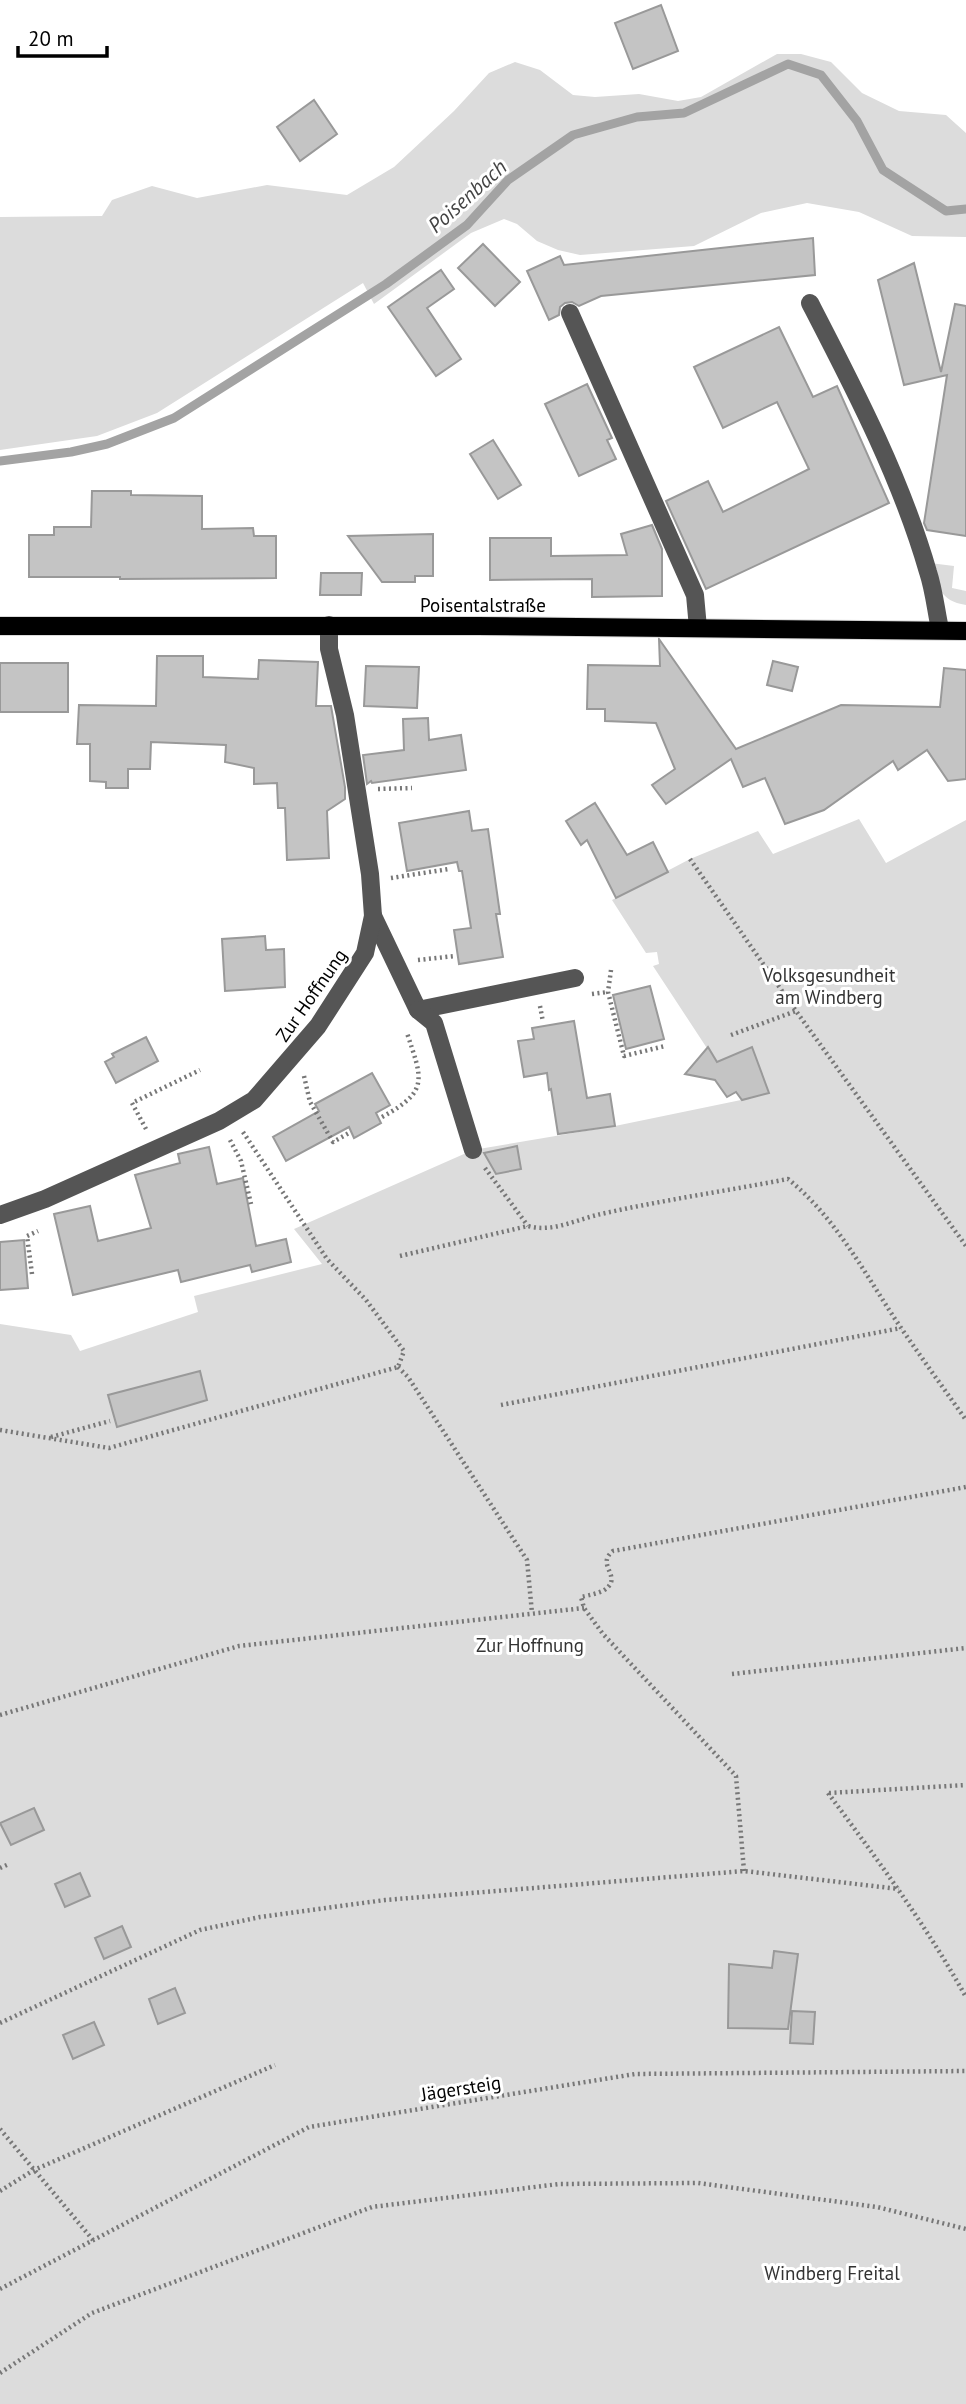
<svg xmlns="http://www.w3.org/2000/svg" width="966" height="2404" font-family="'PT Sans',sans-serif">
<rect width="100%" height="100%" fill="#fff"/>
<!-- green -->
<g fill="#dcdcdc">
<path d="M777,54H801L831,62L862,93L899,111L946,115L966,133V237L912,236L859,212L807,203L761,213L694,246L580,255L558,250L537,241L517,224L504,219L471,233L374,304L363,283L157,413L97,436L0,450V217L102,216L112,200L152,186L197,198L267,185L347,195L394,167L454,111L489,73L515,62L540,70L573,95L595,97L639,94L678,101L701,97Z"/>
<path d="M930,563L954,566L952,588L966,591V605C939,601 939,586 930,563Z"/>
<path d="M859,819L886,863L966,820V2404H0V1324L71,1335L80,1351L198,1312L194,1296L322,1264L294,1229L473,1150L615,1126L741,1100L653,966L659,964L657,952L646,953L612,900L690,859L758,831L773,854Z"/>
</g>
<g fill="none" stroke-linecap="round" stroke-linejoin="round">
<!-- stream -->
<path stroke="#a3a3a3" stroke-width="9" d="M0,461L71,452L107,444L174,418L386,284L467,225L508,180L573,135L637,117L684,113L788,64L821,75L857,121L883,170L946,211L966,209"/>
</g>
<!-- building -->
<g fill="#c4c4c4" stroke="#999" stroke-width="2">
<path d="M661,5L678,51L633,69L615,23Z"/>
<path d="M314,100L337,134L300,161L277,127Z"/>
<path d="M813,238L815,275L601,296L579,306L572,302L565,303L560,307L559,315L549,320L527,271L560,256L564,265Z"/>
<path d="M483,244L520,282L495,306L458,268Z"/>
<path d="M914,263L941,372L955,304L966,306V536L927,530L924,523L947,375L904,385L878,280Z"/>
<path d="M441,270L454,289L427,308L461,359L436,376L388,307Z"/>
<path d="M779,327L813,397L837,386L889,503L706,589L666,501L708,481L723,512L809,469L777,402L723,428L694,367Z"/>
<path d="M587,384L612,438L607,440L616,459L579,476L545,404Z"/>
<path d="M493,440L521,485L498,499L470,454Z"/>
<path d="M92,491H131V495L202,496V529L253,528L254,536H276V578L120,579V577H29V535H54V527H91Z"/>
<path d="M652,525L662,549V596L592,597V579L490,580V538H551V556L627,555L621,534Z"/>
<path d="M433,534V576H415V582H382L348,536Z"/>
<path d="M321,573H362L361,595H320Z"/>
<path d="M659,639L736,749L841,705L940,707L944,668L966,670V779L948,781L927,750L898,770L893,761L824,810L785,824L765,778L743,787L731,759L666,804L652,785L675,769L656,723L605,721V709H587L588,665L660,666Z"/>
<path d="M157,656H203V677L258,679L259,660L318,662L316,706H331L345,787V799L327,811L329,858L287,860L285,808H278L277,783L254,784V768L225,762L226,745L151,742L150,769H128V788H106V782L90,781V744H77L79,705L156,706Z"/>
<path d="M773,661L798,667L792,691L767,685Z"/>
<rect x="0" y="663" width="68" height="49"/>
<path d="M366,666L419,667L417,708L364,706Z"/>
<path d="M428,718L429,740L461,735L466,770L372,783L371,781L367,784L363,755L404,750L403,719Z"/>
<path d="M595,803L627,855L653,842L668,872L616,898L587,840L581,845L566,821Z"/>
<path d="M469,811L472,831L488,829L500,914H496L503,957L459,964L454,930L471,928L462,871H459L457,862L407,871L399,823Z"/>
<path d="M265,936L266,950L284,949L285,987L225,991L222,939Z"/>
<path d="M650,986L664,1039L626,1049L613,995Z"/>
<path d="M574,1021L587,1098L610,1094L615,1126L558,1134L551,1089L549,1090L547,1073L524,1077L518,1041L534,1039L532,1028Z"/>
<path d="M146,1037L158,1061L116,1083L105,1062L114,1057L112,1054Z"/>
<path d="M708,1047L717,1062L752,1047L769,1093L742,1100L736,1092L727,1097L715,1080L685,1074Z"/>
<path d="M372,1073L390,1105L376,1113L381,1123L354,1138L349,1127L286,1161L273,1137L319,1111L315,1104Z"/>
<path d="M517,1146L521,1169L496,1174L484,1153Z"/>
<path d="M209,1147L217,1184L243,1178L256,1246L286,1239L291,1262L252,1272L250,1265L181,1282L178,1270L73,1295L54,1214L90,1206L98,1241L151,1228L135,1175L180,1163L178,1154Z"/>
<path d="M24,1240L28,1288L0,1290V1242Z"/>
<path d="M200,1371L207,1400L117,1427L108,1395Z"/>
<path d="M34,1808L44,1830L11,1845L0,1823Z"/>
<path d="M80,1873L90,1896L65,1907L55,1884Z"/>
<path d="M122,1926L131,1947L104,1959L95,1938Z"/>
<path d="M774,1951L798,1954L788,2029L728,2028L729,1964L772,1968Z"/>
<path d="M175,1988L185,2013L158,2024L149,1999Z"/>
<path d="M792,2011L815,2012L813,2044L790,2043Z"/>
<path d="M94,2022L104,2045L73,2059L63,2035Z"/>
</g>
<g fill="none" stroke-linecap="round" stroke-linejoin="round">
<!-- major casing -->
<g stroke="#dbdbdb" stroke-width="20">
<path id="major" d="M0,626H477L966,631"/>
</g>
<!-- path -->
<g stroke="#777" stroke-width="4.5" stroke-dasharray="2 3.5" stroke-linecap="butt">
<path d="M378,789L412,788"/>
<path d="M690,859L796,1011L966,1246"/>
<path d="M391,878L449,869"/>
<path d="M418,960L455,956"/>
<path d="M611,970L608,992L624,1056L665,1046"/>
<path d="M592,994L608,992"/>
<path d="M540,1006L543,1022"/>
<path d="M731,1035L796,1011"/>
<path d="M304,1076L310,1102L333,1142L349,1133"/>
<path d="M382,1117C430,1091 422,1079 407,1033"/>
<path d="M146,1129L132,1103L200,1070"/>
<path d="M243,1132L327,1259L366,1300L404,1351L398,1367"/>
<path d="M230,1140L241,1161L251,1204"/>
<path d="M485,1168L528,1226"/>
<path d="M400,1256L528,1226C552,1233 578,1219 601,1214C663,1200 726,1191 788,1179C834,1216 863,1270 895,1319C918,1353 942,1386 966,1420"/>
<path d="M32,1274L27,1236L38,1231"/>
<path d="M398,1367L408,1377L527,1560L532,1613"/>
<path d="M501,1405L901,1328"/>
<path d="M0,1430L109,1448L398,1367"/>
<path d="M51,1437L110,1421"/>
<path d="M732,1674L966,1648"/>
<path d="M0,1715L239,1646L584,1608"/>
<path d="M828,1793C877,1859 926,1925 966,1997"/>
<path d="M829,1793L966,1785"/>
<path d="M0,1868L9,1864"/>
<path d="M744,1871L736,1776L603,1634L584,1608L581,1597C589,1595 603,1593 608,1587C620,1575 596,1564 613,1551L966,1487"/>
<path d="M0,2023L200,1930L260,1917L385,1900L744,1871L899,1889"/>
<path d="M0,2129L93,2240"/>
<path d="M0,2191L34,2170L275,2065"/>
<path d="M0,2289L309,2127L635,2074L966,2071"/>
<path d="M0,2373L92,2313L372,2207L559,2184L698,2183L877,2207L966,2229"/>
</g>
<!-- minor -->
<g stroke="#555" stroke-width="18">
<path d="M810,303C855,390 901,478 928,572C934,590 936,611 940,629"/>
<path d="M570,313L695,595L698,628"/>
<path d="M373,916L418,1010L575,978"/>
<path d="M418,1010L434,1023L473,1150"/>
<path d="M0,1215L45,1199L219,1121L254,1100L318,1026L365,953L373,916L370,874L345,715L329,649V625"/>
</g>
<!-- major -->
<use href="#major" stroke="#000" stroke-width="18"/>
</g>
<g text-anchor="middle" dominant-baseline="central" stroke-width="6" stroke-linejoin="round" paint-order="stroke">
<!-- street labels -->
<g font-size="19" fill="#000" stroke="#fff">
<text x="483" y="605">Poisentalstraße</text>
<text transform="translate(311 995) rotate(-55)">Zur Hoffnung</text>
<text transform="translate(461 2088) rotate(-9)">Jägersteig</text>
</g>
<!-- park labels -->
<g font-size="19" fill="#333" stroke="#fff">
<text x="829" y="975">Volksgesundheit<tspan x="829" dy="22">am Windberg</tspan></text>
<text x="530" y="1645">Zur Hoffnung</text>
<text x="832" y="2273">Windberg Freital</text>
</g>
<!-- water labels -->
<g font-size="21" font-style="italic" fill="#444" stroke="#fff">
<text transform="translate(467 196) rotate(-42)">Poisenbach</text>
</g>
</g>
<!-- scale -->
<path d="M18 46v10h89v-10" fill="none" stroke="#000000" stroke-width="3.5"/>
<text x="28" y="46" font-size="21" fill="#000000" stroke="#ffffff" stroke-width="5" paint-order="stroke">20 m</text>
</svg>
